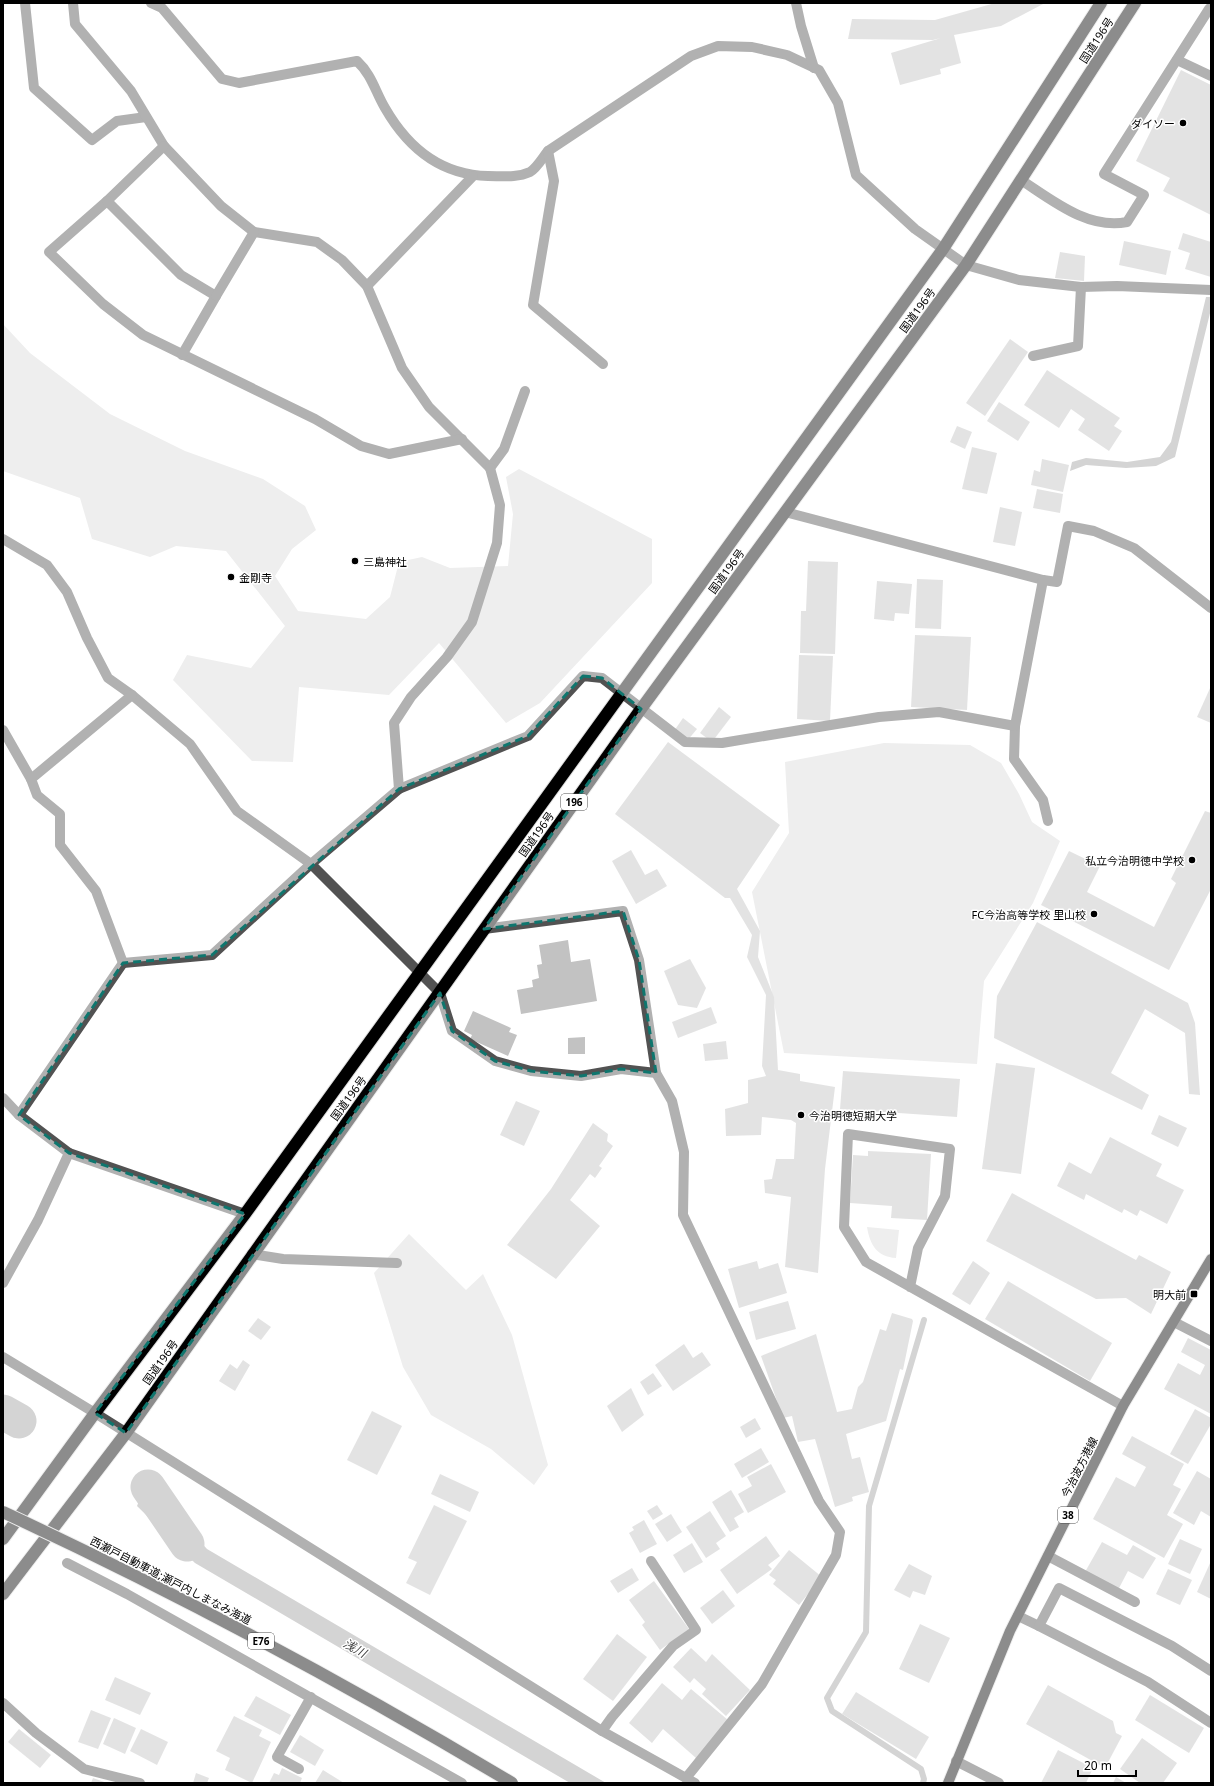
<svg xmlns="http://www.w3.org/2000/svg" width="1214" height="1786" font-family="'Noto Sans','Noto Sans JP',sans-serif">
<rect width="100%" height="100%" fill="#fff"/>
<!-- green -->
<g fill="#d9d9d9">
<path d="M3,324L30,353L110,414L185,451L263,479L305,506L316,530L292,549L275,576L298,611L366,619L390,597L399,562L422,557L450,568L508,566L513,514L506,477L519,469L652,539V583L540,703L506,723L439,643L389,695L299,687L293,762L252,761L173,680L187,655L251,668L285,626L226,551L176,546L150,557L92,539L80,498L3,471Z"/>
<path d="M884,743L970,745L1001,763L1019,794L1032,822L1060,841L1033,903L984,981L977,1064L784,1053L752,892L789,833L785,762Z"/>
<path d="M867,1227L899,1230L896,1258C877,1257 870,1245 867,1227Z"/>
<path d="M409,1234L466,1290L483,1274L512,1335L548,1465L534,1485L491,1449L431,1415L403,1367L374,1273Z"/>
</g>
<!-- water -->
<g fill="#a0a0a0">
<path d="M1206,297H1211V309L1175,457L1156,466L1126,468L1086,465L1070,471L1072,462L1086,458L1127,462L1160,457L1171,442Z"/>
<path d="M141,1496L175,1510L185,1525L207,1549L606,1783H570L195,1563L137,1506Z"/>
</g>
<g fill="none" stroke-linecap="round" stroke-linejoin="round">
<!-- stream -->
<path stroke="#a0a0a0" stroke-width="6" d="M923,1783L924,1779L921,1769L832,1711L827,1698L866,1632L869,1506L924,1320"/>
<!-- river -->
<g stroke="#a0a0a0" stroke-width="35">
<path d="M3,1412L19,1421"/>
<path d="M148,1487L187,1544"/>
</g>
</g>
<!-- building -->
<g fill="#c2c2c2">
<path d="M995,3H1045L1001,26L954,35L961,63L940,69L941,74L900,85L891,53L941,38L933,40L848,39L852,19L935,20Z"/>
<path d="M1181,70L1211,85V215L1163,191L1170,178L1136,161Z"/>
<path d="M1183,233L1211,242V277L1185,269L1190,253L1178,249Z"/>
<path d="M1124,241L1171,251L1166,275L1119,265Z"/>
<path d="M1060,252L1085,256L1084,281L1055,278Z"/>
<path d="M1010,339L1028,352L985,416L966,403Z"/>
<path d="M1047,370L1120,418L1114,426L1122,431L1109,451L1078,430L1085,419L1071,409L1059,428L1024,405Z"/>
<path d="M999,402L1030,422L1018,441L987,421Z"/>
<path d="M957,426L972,432L965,449L950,442Z"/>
<path d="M972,447L997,453L987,494L962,489Z"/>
<path d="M1042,459L1069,465L1063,492L1031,485L1034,470L1040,472Z"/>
<path d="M1037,489L1063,494L1060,513L1033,508Z"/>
<path d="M1000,507L1022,512L1015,546L993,542Z"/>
<path d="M808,561L838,562L835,654L800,653L801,611H806Z"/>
<path d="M917,579L943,580L941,629L915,628Z"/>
<path d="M877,581L912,584L909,614L895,613L894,621L874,619Z"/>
<path d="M915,635L971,637L967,710L911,707Z"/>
<path d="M799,655L833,656L830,721L797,719Z"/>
<path d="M1211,686V723L1197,717Z"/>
<path d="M719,707L731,717L712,742L700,733Z"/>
<path d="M683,718L697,729L687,741L674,731Z"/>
<path d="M668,742L780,825L737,889L760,931L758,957L774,997L778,1070L800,1074V1081L835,1087L825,1169L818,1273L785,1267L791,1197L765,1193L764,1180L772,1179L776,1159H794L796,1123L791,1120L762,1117L761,1135L726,1136L725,1109L748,1103V1080L766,1076L762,1066L766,995L747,957L752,935L730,898H725L615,814Z"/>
<path d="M1205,811L1211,813V889L1169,970L1041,905L1069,851L1100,866L1087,892L1154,927L1176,883L1171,879Z"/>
<path d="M631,850L645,875L657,869L667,886L636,904L612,861Z"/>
<path d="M1037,922L1188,1003L1195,1023L1200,1095L1189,1094L1185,1033L1145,1009L1111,1073L1149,1095L1142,1110L994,1038L997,996Z"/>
<path d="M568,940L571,962L590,959L597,1001L521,1014L517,990L533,987L532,980L539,978L537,965L542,964L539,945Z"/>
<path d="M690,959L706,988L697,1008L678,1005L664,971Z"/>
<path d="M711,1007L717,1023L678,1038L672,1022Z"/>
<path d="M473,1011L511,1028L509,1032L517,1035L508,1056L470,1039L472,1035L464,1031Z"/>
<path d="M585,1037V1054H568V1038Z"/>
<path d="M726,1041L728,1059L705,1061L703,1044Z"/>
<path d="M996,1063L1035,1068L1021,1174L982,1169Z"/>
<path d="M843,1071L960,1079L957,1117L840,1109Z"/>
<path d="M516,1101L540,1111L524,1146L500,1135Z"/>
<path d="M1159,1115L1187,1128L1178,1147L1151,1134Z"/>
<path d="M593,1123L608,1134L607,1141L613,1146L599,1166L602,1168L595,1178L590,1174L570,1200L600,1226L556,1279L507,1245L551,1189Z"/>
<path d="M1110,1137L1162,1164L1156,1176L1184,1190L1167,1224L1140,1210L1137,1216L1124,1209L1122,1213L1086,1194L1084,1200L1057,1186L1069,1162L1091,1174Z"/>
<path d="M868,1151L931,1154L927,1220L891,1218L892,1206L850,1203L853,1155L868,1156Z"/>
<path d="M1012,1193L1136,1260L1139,1255L1171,1272L1151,1314L1126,1298L1096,1299L986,1241Z"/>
<path d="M757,1261L759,1269L778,1263L787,1293L739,1308L728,1269Z"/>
<path d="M973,1261L990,1273L970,1305L952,1294Z"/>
<path d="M1008,1281L1112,1343L1090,1381L985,1319Z"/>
<path d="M788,1301L796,1329L756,1340L749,1312Z"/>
<path d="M892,1313L912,1319L913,1321L903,1370L900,1369L886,1421L846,1434L852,1459L860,1457L869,1492L852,1497L853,1501L835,1507L815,1439L798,1442L792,1416L783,1418L761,1356L816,1334L837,1412L852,1409L858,1387L863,1382L880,1329L886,1331Z"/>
<path d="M258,1318L271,1327L261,1340L248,1331Z"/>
<path d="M1188,1338L1211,1350V1414L1164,1389L1178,1363L1200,1375L1205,1365L1181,1352Z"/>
<path d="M684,1344L693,1358L702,1352L711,1365L673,1391L655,1365Z"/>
<path d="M243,1360L250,1365L235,1391L219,1381L230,1364L237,1369Z"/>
<path d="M653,1373L662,1386L648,1395L640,1382Z"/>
<path d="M631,1388L644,1415L622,1432L607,1406Z"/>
<path d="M1195,1409L1211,1418V1424L1188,1464L1170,1454Z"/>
<path d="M372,1411L402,1426L377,1475L347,1460Z"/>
<path d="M755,1418L761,1429L746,1438L740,1427Z"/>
<path d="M1132,1436L1184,1464L1173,1485L1181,1489L1167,1515L1183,1524L1164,1558L1093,1519L1116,1477L1135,1487L1146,1467L1122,1454Z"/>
<path d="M761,1448L769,1462L742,1478L734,1464Z"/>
<path d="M771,1464L786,1492L748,1513L738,1494L752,1486L747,1477Z"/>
<path d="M1197,1471L1211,1479V1517L1201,1511L1194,1525L1173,1513Z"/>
<path d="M440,1474L479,1492L470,1512L431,1494Z"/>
<path d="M731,1490L744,1512L734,1518L739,1527L730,1532L712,1502Z"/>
<path d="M434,1505L467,1521L430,1595L406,1583L417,1562L408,1558Z"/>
<path d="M657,1505L663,1514L653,1520L647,1511Z"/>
<path d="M710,1511L726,1536L716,1543L720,1549L706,1558L686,1527Z"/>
<path d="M671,1514L682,1532L667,1542L655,1524Z"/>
<path d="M644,1520L657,1544L640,1553L629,1533L634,1530L632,1527Z"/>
<path d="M766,1536L780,1556L768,1565L772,1569L737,1594L720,1570Z"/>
<path d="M1180,1539L1202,1549L1190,1574L1168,1564Z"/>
<path d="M1102,1542L1127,1555L1133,1545L1156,1558L1143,1579L1128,1571L1118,1590L1085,1572Z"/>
<path d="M692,1543L703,1562L684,1573L673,1555Z"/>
<path d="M789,1550L822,1577L799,1605L773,1584L776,1580L769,1575Z"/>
<path d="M1211,1561V1599L1197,1592Z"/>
<path d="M909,1564L932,1576L925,1595L913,1591L910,1598L894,1590Z"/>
<path d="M632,1568L639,1580L618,1593L610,1581Z"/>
<path d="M1168,1569L1192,1580L1180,1605L1156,1594Z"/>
<path d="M654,1581L689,1629L660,1650L642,1625L645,1622L629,1600Z"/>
<path d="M723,1590L735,1606L712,1624L700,1608Z"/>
<path d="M920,1624L950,1638L929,1683L899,1669Z"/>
<path d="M617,1634L647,1657L613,1701L583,1679Z"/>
<path d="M691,1648L706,1662L712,1654L750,1690L726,1716L702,1694L706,1689L694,1678L690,1683L673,1667Z"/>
<path d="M115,1677L151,1693L140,1715L105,1700Z"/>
<path d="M662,1683L682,1700L691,1689L728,1720L696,1758L663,1729L652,1743L629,1723Z"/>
<path d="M1048,1685L1113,1721L1116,1733L1122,1736L1105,1768L1026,1724Z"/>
<path d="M856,1692L929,1737L916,1759L842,1714Z"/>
<path d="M1150,1695L1204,1728L1189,1753L1135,1720Z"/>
<path d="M256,1696L291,1715L280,1735L244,1716Z"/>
<path d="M91,1710L111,1718L98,1749L78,1742Z"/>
<path d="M234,1716L262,1730L259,1736L271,1742L252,1783L225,1770L230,1758L216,1751Z"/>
<path d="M114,1718L136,1728L125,1754L103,1744Z"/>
<path d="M19,1729L51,1755L40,1768L8,1742Z"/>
<path d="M141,1729L168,1742L157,1765L130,1751Z"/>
<path d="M300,1735L324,1750L315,1766L290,1752Z"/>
<path d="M1142,1738L1177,1763L1163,1783H1140L1120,1769Z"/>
<path d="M1058,1750L1093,1768L1086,1783H1041Z"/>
<path d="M282,1768L302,1778L300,1783H269L274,1773L279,1775Z"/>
<path d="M323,1770L344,1783H315Z"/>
<path d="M196,1773L209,1778L207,1783H193Z"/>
<path d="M1116,1777L1126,1783H1113Z"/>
<path d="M93,1778L107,1783H91Z"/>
</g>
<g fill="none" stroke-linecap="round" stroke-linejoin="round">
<!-- major casing -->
<g stroke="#dbdbdb" stroke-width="12">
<path id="major" d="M948,1783L1010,1631L1123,1406L1211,1259"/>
</g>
<!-- highway casing -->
<g stroke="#dbdbdb" stroke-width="14">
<g id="highway">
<path d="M3,1539L95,1413L245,1214L943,249L1101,3"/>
<path d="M3,1594L126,1433L641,709L966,265L1135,3"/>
</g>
</g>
<!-- minor -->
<g stroke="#525252" stroke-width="10">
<path d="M25,3L34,88L92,140L117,121L146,117"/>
<path d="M73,3L75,24L131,91L164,146L221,206L254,232L317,242L342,260L367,286L402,368L429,407L490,468L504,449L525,391"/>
<path d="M151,3L162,8L222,79L239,83L357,61C372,75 375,91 385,108C408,148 440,175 488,176C502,176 517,178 530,172C537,168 543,157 548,151L691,56L718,46L752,47L787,55L819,70L838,103L856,175L915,229L966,265L1019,280L1081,287L1117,286L1211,290"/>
<path d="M796,3L801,26L814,68"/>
<path d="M1177,60L1211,76"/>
<path d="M164,146L107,201L49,252L103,304L143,335L315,419L361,446L389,454L462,439"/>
<path d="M548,151L554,181L533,305L603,364"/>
<path d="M1021,180C1052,200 1088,230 1127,222L1144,195L1104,174L1209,9L1211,10"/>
<path d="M107,201L181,275L216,296L182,355"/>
<path d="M367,286L473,176"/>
<path d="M216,296L254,232"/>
<path d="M1033,356L1078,346L1081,287"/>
<path d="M785,512L1043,580"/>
<path d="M3,539L47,565L67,592L87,638L108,678L132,695L190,744L237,811L311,864L440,993L452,1031L495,1061L531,1071L581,1076L621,1069L656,1073L672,1101L684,1152L683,1215L819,1501L840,1532L836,1555L762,1684L686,1778"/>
<path d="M1015,726L1014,759L1043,800L1048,821"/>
<path d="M3,730L31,779"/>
<path d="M399,789L528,736L583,676L602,678L685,742L722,743L879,717L939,712L1015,726L1043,580L1057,582L1068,526L1094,531L1134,548L1211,608"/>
<path d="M484,929L623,911L639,960L656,1073"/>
<path d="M123,963L212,955L311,864L399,789L394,723L411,697L447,657L472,622L497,543L500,505L490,468"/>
<path d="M123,963L96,891L60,845V814L37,795L31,779L132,695"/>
<path d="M3,1098L19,1115L69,1153L38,1220L3,1283"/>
<path d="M19,1115L123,963"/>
<path d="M69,1153L245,1214"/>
<path d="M252,1254L283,1259L397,1263"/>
<path d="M910,1287L918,1248L945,1196L950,1149L848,1134L844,1227L866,1262L1123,1406"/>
<path d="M1174,1322L1211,1341"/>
<path d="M3,1357L95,1413L602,1731L695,1783"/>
<path d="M1048,1556L1135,1602"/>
<path d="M67,1563L127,1594L462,1783"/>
<path d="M1018,1616L1039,1626"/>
<path d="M1211,1671L1172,1646L1059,1588L1039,1626L1148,1682L1211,1723"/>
<path d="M3,1703L36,1733L84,1769L140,1783"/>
<path d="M602,1731L612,1717L673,1646L696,1630L651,1561"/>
<path d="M956,1761L999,1783"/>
<path d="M299,1769L277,1757L311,1697"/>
</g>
<!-- major -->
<use href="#major" stroke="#000" stroke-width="10"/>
<!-- highway -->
<use href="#highway" stroke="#000" stroke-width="12"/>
<!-- highway-bridge casing -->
<g stroke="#dbdbdb" stroke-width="14" stroke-linecap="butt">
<path id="highway-bridge" d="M3,1512C177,1593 347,1684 512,1783"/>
</g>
<!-- highway-bridge -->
<use href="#highway-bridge" stroke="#000" stroke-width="12"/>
</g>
<!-- marked area -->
<path d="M0 0H1214V1786H0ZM583,676L602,678L641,709L484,929L623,911L639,960L656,1073L621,1069L581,1076L531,1071L495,1061L452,1031L440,993L126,1433L95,1413L245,1214L69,1153L19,1115L123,963L212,955L399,789L528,736Z" fill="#fff" fill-opacity=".55" fill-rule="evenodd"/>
<path fill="none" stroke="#0f766e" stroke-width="3" stroke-dasharray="8 5" stroke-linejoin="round" d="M583,676L602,678L641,709L484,929L623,911L639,960L656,1073L621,1069L581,1076L531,1071L495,1061L452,1031L440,993L126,1433L95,1413L245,1214L69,1153L19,1115L123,963L212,955L399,789L528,736Z"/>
<!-- markers -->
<g fill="#000" stroke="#fff" stroke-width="1.5">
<circle cx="1183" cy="123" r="4"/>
<circle cx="355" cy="561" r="4"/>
<circle cx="231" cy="577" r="4"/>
<circle cx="1192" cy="860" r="4"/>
<circle cx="1094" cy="914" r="4"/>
<circle cx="801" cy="1115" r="4"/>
<rect x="1190" y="1290" width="8" height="8" rx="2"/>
</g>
<g text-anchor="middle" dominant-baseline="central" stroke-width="3" stroke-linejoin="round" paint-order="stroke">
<!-- shield labels -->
<g fill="#fff" stroke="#4c4c4c" stroke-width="1">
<rect x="561" y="794" width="26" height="16" rx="3"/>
<rect x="1058" y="1507" width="20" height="16" rx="3"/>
<rect x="248" y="1633" width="26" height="16" rx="3"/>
</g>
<g font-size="10" font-weight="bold" fill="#000">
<text x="574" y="802">196</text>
<text x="1068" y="1515">38</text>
<text x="261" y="1641">E76</text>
</g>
<!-- street labels -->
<g font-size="11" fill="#000" stroke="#fff">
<text transform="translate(1096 40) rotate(-57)">国道196号</text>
<text transform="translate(917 310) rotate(-54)">国道196号</text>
<text transform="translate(726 571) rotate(-54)">国道196号</text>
<text transform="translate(536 834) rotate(-55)">国道196号</text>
<text transform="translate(348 1098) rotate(-54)">国道196号</text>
<text transform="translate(160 1362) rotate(-55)">国道196号</text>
<text transform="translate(1079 1467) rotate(-63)">今治波方港線</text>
<text transform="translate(171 1580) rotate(27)">西瀬戸自動車道;瀬戸内しまなみ海道</text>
</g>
<!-- poi labels -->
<g font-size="11" fill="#000" stroke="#fff" text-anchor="end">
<text x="1175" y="123">ダイソー</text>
<text x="363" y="561" text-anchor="start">三島神社</text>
<text x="239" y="577" text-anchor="start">金剛寺</text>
<text x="1184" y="860">私立今治明徳中学校</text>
<text x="1086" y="914">FC今治高等学校 里山校</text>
<text x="809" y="1115" text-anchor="start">今治明徳短期大学</text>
<text x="1186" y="1294">明大前</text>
</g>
<!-- water labels -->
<g font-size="12" font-style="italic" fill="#414141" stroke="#fff">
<text transform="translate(355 1648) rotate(29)">浅川</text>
</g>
</g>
<!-- border -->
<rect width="1214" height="1786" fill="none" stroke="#000000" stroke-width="8"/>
<!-- scale -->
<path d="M1078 1770v6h58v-6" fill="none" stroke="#000000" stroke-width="2"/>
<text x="1084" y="1770" font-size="12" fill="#000000" stroke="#ffffff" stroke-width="3" paint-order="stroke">20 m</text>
</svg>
